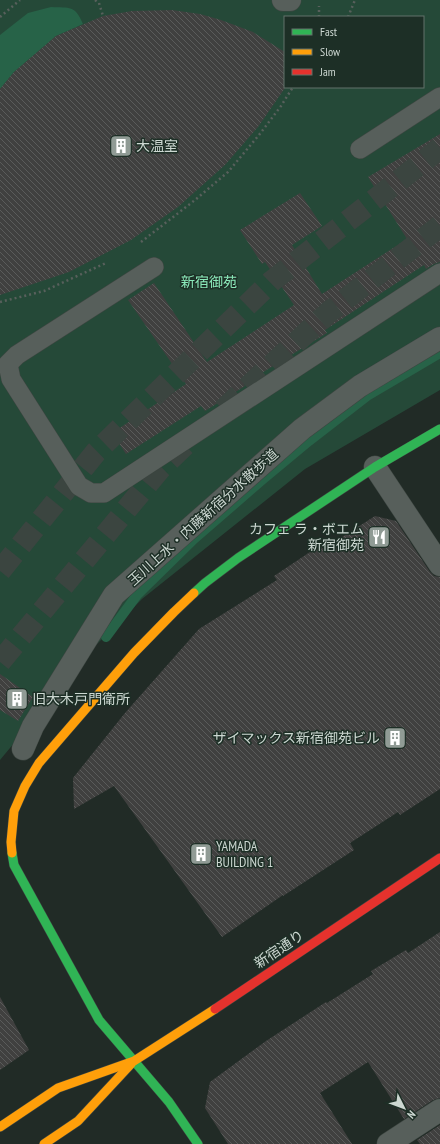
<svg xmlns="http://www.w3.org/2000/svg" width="440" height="1144" font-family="'PT Sans Narrow','Noto Sans JP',sans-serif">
<defs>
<pattern id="building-back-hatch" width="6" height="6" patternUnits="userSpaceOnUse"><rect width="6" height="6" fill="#40403f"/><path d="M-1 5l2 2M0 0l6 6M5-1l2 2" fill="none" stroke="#5a5b5a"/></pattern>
</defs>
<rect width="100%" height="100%" fill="#212b26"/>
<!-- green -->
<path fill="#254938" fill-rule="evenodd" d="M0,0H440V390L305,469L142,599L93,648L0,760ZM285,17H423V87H285Z"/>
<!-- water -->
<path fill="#276348" d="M51,7C70,8 75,5 83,24L56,36L14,72L0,89V35L28,13Z"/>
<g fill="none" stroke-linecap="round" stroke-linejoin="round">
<!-- stream -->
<path stroke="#276348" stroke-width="10" d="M106,637L137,595L194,539L262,480L309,441L367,396L440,353"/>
</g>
<!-- building -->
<g fill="url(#building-back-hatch)">
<path d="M172,10L200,14L221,20L253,32L285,52V88L258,127L225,165L178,207L131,240L69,272L0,295V89L14,72L56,36L103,16L132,11Z"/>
<path d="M440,134V262L434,264L426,269L424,265L325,330L327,333L244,384L245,386L205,411L201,406L126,454L112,433L186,384L128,300L154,283L207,362L294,305L265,262L262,264L240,230L300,193L322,226L292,245L322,294L407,239L368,177Z"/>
<path d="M375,516L396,521L430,572L434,576L440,577V789L400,815L398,812L350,843L354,850L283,896V895L222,937L114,786L74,809L73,778L125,713L199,629L277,580L274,576L322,544L325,548Z"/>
<path d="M0,674L33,697L18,721L0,710Z"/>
<path d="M440,932V1098L433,1100L404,1119L368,1062L320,1093L352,1144H228L205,1108L210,1082L266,1041L326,1002L327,1003L373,974L371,971L406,950L408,953Z"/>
<path d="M0,997L29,1050L0,1070Z"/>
<path d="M440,1125V1144H420L417,1140Z"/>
</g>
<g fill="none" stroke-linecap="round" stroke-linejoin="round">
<!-- highway-tunnel -->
<g stroke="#3b4540" stroke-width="22" stroke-dasharray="22 11" stroke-linecap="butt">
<path d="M223,410L329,312L440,226"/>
<path d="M0,571L96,452L272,281L440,148"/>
<path d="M0,662L160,469L185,445"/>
</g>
<!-- lane casing -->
<g stroke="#3d4641" stroke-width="20">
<g id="lane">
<path d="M360,149L440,97"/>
<path d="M154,267L17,355L8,364L11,379L79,486L91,493H104L440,273"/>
</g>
</g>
<!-- street casing -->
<g stroke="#3d4641" stroke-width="23">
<g id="street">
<path d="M283,0H290"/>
<path d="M375,467L440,565"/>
<path d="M23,749L33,726L114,595L302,429L360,386L440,338"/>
<path d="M388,1144L440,1110"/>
</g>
</g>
<!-- fast casing -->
<g stroke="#3d4641" stroke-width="10">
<g id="fast">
<path d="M194,593L205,583L238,558L375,467L440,429"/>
<path d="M12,853L14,865L99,1020L169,1102L198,1144"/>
</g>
</g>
<!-- slow casing -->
<g stroke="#3d4641" stroke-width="10">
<g id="slow">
<path d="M12,853L11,842L14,811L25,786L39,763L134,653L174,612L194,593"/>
<path d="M0,1127L58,1088L134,1061L215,1009"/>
<path d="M44,1144L78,1121L131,1064"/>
</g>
</g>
<!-- jam casing -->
<g stroke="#3d4641" stroke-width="10">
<path id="jam" d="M215,1009L440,858"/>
</g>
<!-- path -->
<g stroke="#58605c" stroke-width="2.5" stroke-dasharray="2 3" stroke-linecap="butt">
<path d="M95,0L99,3L103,16"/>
<path d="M0,17L20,0"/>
<path d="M319,17V6"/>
<path d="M348,17L355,0"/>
<path d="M141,242L195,200L228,172L259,135L281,106L293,87"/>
<path d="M0,302L44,291L106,263"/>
</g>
<!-- lane -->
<use href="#lane" stroke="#575f5b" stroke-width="19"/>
<!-- street -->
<use href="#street" stroke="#575f5b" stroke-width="22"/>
<!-- fast -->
<use href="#fast" stroke="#30b455" stroke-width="9"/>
<!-- slow -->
<use href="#slow" stroke="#ff9f0a" stroke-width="9"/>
<!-- jam -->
<use href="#jam" stroke="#e5322d" stroke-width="9"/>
</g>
<!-- icons -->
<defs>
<g id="building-square" transform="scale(1.15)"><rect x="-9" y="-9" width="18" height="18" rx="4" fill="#909b95" stroke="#1d2f26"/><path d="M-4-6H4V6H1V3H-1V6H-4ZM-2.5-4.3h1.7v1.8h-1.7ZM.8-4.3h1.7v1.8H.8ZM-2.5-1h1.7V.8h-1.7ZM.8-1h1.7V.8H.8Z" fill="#fff"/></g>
<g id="restaurant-square" transform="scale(1.15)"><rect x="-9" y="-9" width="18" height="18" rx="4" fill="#909b95" stroke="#1d2f26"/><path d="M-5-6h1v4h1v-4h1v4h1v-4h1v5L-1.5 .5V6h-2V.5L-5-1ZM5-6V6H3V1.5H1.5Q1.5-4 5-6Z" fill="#fff"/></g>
</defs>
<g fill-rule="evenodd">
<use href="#building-square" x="121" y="146"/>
<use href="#restaurant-square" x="379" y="537"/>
<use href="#building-square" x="17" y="699"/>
<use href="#building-square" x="395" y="738"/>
<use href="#building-square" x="201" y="854"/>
</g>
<g text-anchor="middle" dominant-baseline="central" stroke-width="3" stroke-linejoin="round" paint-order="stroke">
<!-- poi labels -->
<g font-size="14" fill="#ccd7d1" stroke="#1d2f26" text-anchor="start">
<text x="136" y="146">大温室</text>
<text x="364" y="529" text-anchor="end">カフェ ラ・ボエム<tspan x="364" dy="16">新宿御苑</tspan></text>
<text x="32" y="699">旧大木戸門衛所</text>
<text x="380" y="738" text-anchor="end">ザイマックス新宿御苑ビル</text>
<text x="216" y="846">YAMADA<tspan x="216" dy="16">BUILDING 1</tspan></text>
</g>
<!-- park labels -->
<g font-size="14" fill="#8be9ba" stroke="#1d2f26">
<text x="209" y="282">新宿御苑</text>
</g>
<!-- street labels -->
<g font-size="14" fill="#ccd7d1" stroke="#1d2f26">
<text transform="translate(203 517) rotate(-42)">玉川上水・内藤新宿分水散歩道</text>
<text transform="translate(279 949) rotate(-34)">新宿通り</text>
</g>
</g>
<!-- legend -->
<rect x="284" y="16" width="140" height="72" fill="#1d2f26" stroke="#63726a"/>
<rect x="292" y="29" width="20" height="6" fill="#30b455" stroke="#63726a"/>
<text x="320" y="36" font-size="12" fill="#ccd7d1">Fast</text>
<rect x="292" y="49" width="20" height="6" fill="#ff9f0a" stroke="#63726a"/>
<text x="320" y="56" font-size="12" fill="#ccd7d1">Slow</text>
<rect x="292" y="69" width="20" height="6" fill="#e5322d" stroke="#63726a"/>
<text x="320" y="76" font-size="12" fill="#ccd7d1">Jam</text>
<!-- north arrow -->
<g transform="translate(404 1108) rotate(132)" stroke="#1d2f26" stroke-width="3" paint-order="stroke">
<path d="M0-3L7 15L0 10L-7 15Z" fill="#ccd7d1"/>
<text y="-6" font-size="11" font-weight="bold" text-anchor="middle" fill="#ccd7d1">N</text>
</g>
</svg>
